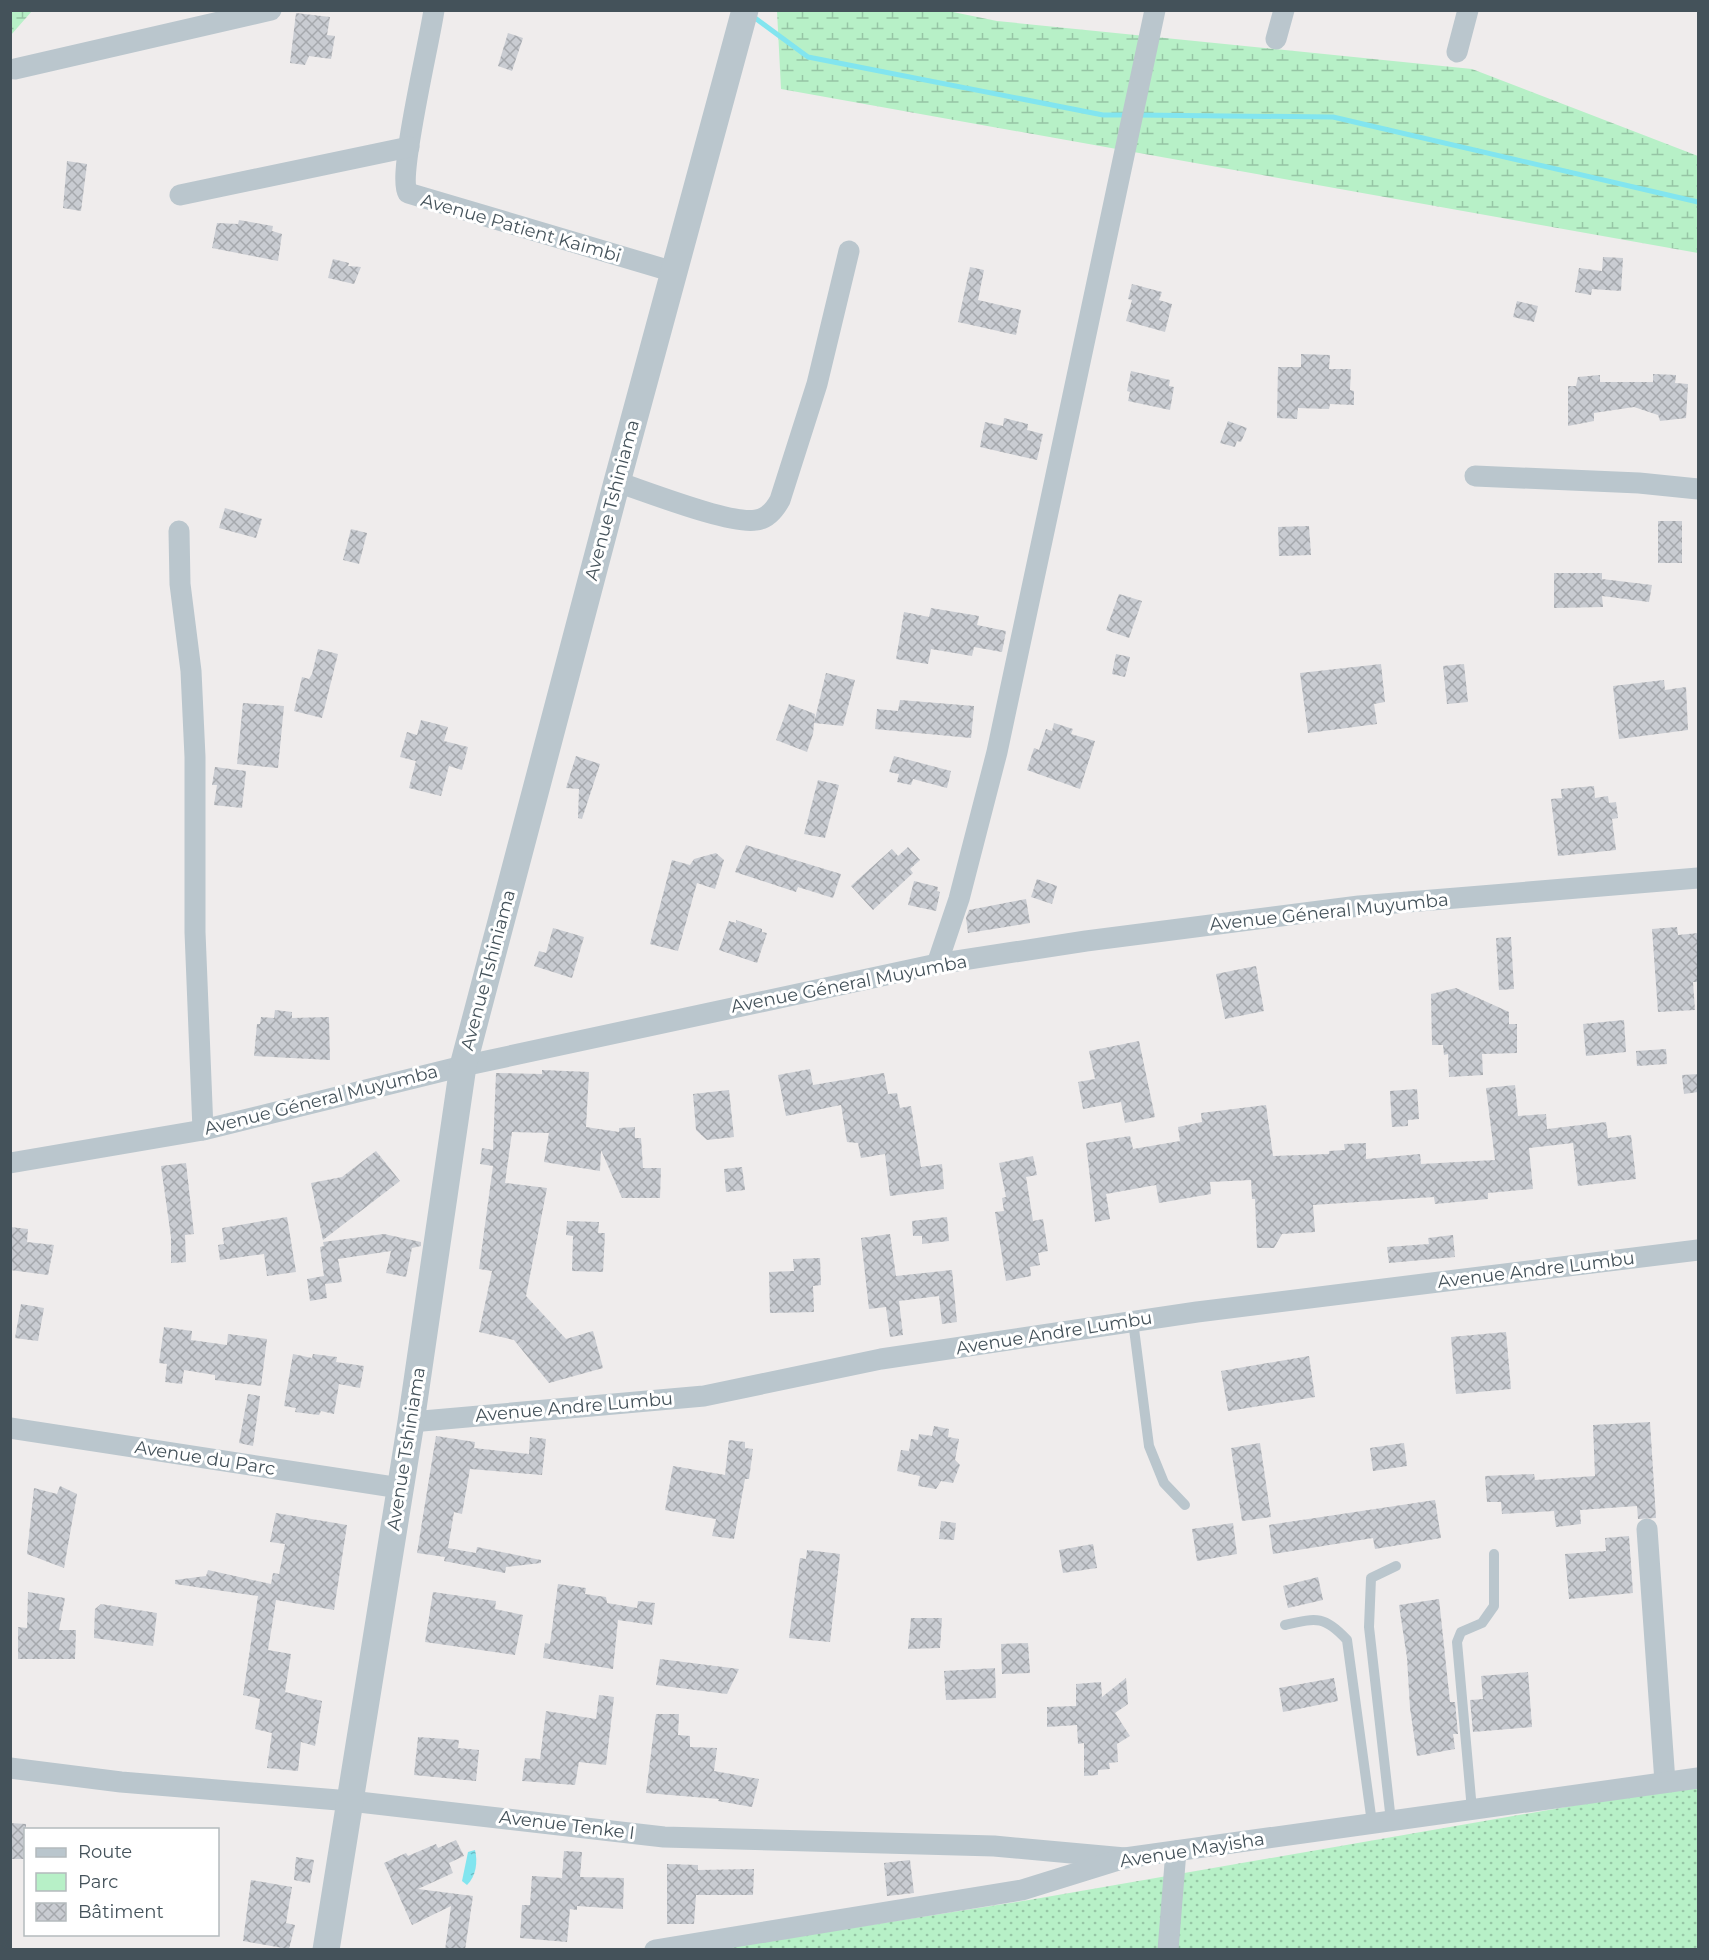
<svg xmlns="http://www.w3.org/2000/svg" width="1709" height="1960" font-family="Montserrat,sans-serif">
<defs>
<pattern id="green-dots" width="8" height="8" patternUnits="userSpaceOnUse" patternTransform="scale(1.5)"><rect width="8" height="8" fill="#b7f0c7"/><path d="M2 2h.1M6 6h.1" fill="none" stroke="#96c5a5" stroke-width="1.8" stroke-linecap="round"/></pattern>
<pattern id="wetland-marsh" width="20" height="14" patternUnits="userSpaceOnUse" patternTransform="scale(1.5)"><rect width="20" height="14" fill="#b7f0c7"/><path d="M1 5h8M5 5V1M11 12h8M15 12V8" fill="none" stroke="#96c5a5"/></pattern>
<pattern id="water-ripples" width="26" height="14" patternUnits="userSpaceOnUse" patternTransform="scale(1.5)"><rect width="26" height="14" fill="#82e5ef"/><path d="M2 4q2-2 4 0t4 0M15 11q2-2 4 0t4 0" fill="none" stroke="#6cbcc5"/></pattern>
<pattern id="building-cross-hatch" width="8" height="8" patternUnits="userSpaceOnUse" patternTransform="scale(1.5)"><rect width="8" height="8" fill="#c9ccd2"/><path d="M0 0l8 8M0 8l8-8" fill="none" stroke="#a5a8ad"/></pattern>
</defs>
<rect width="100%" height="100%" fill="#efecec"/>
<!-- green -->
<path fill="url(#green-dots)" d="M1698,1784V1949L712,1950L1029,1900Z"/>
<!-- wetland -->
<g fill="url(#wetland-marsh)">
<path d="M11,10L32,11L11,35L10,11Z"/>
<path d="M777,11H948L997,21L1472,69L1698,156V253L781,89Z"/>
</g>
<!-- water -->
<path fill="url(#water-ripples)" d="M475,1850C478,1862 476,1876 467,1885L462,1881L468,1852Z"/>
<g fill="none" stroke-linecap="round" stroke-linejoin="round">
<!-- stream -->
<g stroke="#82e5ef" stroke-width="5">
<path d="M751,15L808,57L1103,115H1128"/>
<path d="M1137,115L1333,117L1698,202"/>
</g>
</g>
<!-- building -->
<g fill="url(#building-cross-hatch)">
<path d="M296,13L330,17L327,35L335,36L331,59L309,56L305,65L290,63Z"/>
<path d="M508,33L523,38L512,71L498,66Z"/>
<path d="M67,161L87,164L81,211L63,208Z"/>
<path d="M239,220L273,226L272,231L282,234L278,261L212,248L217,223L238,224Z"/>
<path d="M1603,257L1623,258L1621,291L1592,289L1591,295L1575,292L1579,268L1602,271Z"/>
<path d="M333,259L349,263L348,266L361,267L354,284L328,278Z"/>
<path d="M970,267L984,270L978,300L1021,310L1016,335L958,322Z"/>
<path d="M1132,284L1162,292L1159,300L1172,304L1165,332L1126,321L1132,300L1128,299Z"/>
<path d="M1517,301L1538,306L1534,322L1513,317Z"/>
<path d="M1301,354L1330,355L1329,369H1351L1350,390L1354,391V405L1330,404L1329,409L1298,408L1297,419L1277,418L1278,367H1301Z"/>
<path d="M1131,371L1170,380L1169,386L1174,387L1170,410L1128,401L1130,392L1127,391Z"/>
<path d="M1653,374L1676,375L1675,383L1688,384L1686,418L1660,421L1658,415L1634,407L1594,413V421L1568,426V386H1576L1578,377L1600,375V382H1653Z"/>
<path d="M1004,418L1028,424L1027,430L1043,434L1037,460L980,447L985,422L1003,426Z"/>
<path d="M1228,421L1247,428L1241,442L1237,441L1235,447L1220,443Z"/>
<path d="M225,508L262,519L256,538L219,528Z"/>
<rect x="1658" y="521" width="24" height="42"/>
<path d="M1309,526L1311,555L1279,556L1278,527Z"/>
<path d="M351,529L367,533L359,564L343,560Z"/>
<path d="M1554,573H1602V579L1652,585L1649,602L1602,596L1603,607L1554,608Z"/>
<path d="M1119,594L1142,601L1129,638L1106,630Z"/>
<path d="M931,608L979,616L977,625L1006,631L1002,652L974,647L972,656L931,649L928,664L896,659L904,612L929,617Z"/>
<path d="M318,649L338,654L322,718L294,711L302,677L309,679L312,674Z"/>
<path d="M1116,654L1130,657L1125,677L1112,674Z"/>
<path d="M1381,664L1385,702L1374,704L1377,724L1308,733L1300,673Z"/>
<path d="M1464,664L1468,702L1447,704L1443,666Z"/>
<path d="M826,673L855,680L843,726L814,723Z"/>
<path d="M1664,680L1665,690L1686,687L1688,730L1619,739L1613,686Z"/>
<path d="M900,700L974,706L971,738L875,729L877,709L898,711Z"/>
<path d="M243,703L284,706L278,768L237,764Z"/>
<path d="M789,704L815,714L813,734L807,752L776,740Z"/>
<path d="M421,720L448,727L444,741L468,747L462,770L449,766L441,796L409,788L416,761L400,757L407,732L417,735Z"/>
<path d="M1054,723L1073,729L1071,734L1095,741L1080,789L1027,770L1034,748L1039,750L1046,729L1052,731Z"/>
<path d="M576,756L600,764L582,819L578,818L579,789L566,788Z"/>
<path d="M894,756L951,771L947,788L913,779L911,785L897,782L899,774L889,772Z"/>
<path d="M215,767L246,771L242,808L214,805L217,785H212Z"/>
<path d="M818,780L839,785L825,838L804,834Z"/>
<path d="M1594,786L1595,798L1608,796L1609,803L1616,802L1618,818L1612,819L1616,850L1558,856L1551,799L1562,798L1561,789Z"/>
<path d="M746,845L841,874L833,898L798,887L796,892L735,872Z"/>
<path d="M908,847L920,860L910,869L913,873L873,910L851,886L892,849L898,856Z"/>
<path d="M716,853L724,860L715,889L697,883L678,951L650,944L672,860L690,865L694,859Z"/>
<path d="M1037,879L1057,886L1052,904L1031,897Z"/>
<path d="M914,881L938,887L937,891L940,892L936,911L908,905Z"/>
<path d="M1026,899L1030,923L968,933L966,918L969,910Z"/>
<path d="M736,920L762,929V932L767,933L757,963L719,950L729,921L736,923Z"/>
<path d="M1677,927L1678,935L1698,933V982H1693L1695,1010L1658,1012L1652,929Z"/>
<path d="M553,928L584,937L572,978L534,966L539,951L546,953Z"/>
<path d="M1511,937L1514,989L1499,990L1496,938Z"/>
<path d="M1256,966L1264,1011L1225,1019L1216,974Z"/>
<path d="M1456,988L1509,1012V1024H1517V1053L1482,1054L1483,1075L1449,1077L1448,1054L1444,1055L1443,1045H1432L1431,994Z"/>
<path d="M275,1010L292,1012V1018L329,1017L330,1060L254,1056L257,1024H260L261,1017L274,1018Z"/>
<path d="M1624,1020L1626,1052L1586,1056L1583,1024Z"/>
<path d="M1139,1041L1155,1117L1125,1123L1121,1102L1083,1109L1078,1082L1095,1079L1089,1051Z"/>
<path d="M1666,1049L1667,1064L1637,1066L1636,1051Z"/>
<path d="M810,1069L813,1085L884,1073L888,1094L897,1093L900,1108L911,1106L921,1167L942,1164L944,1189L890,1196L885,1154L861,1158L858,1143L847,1142L841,1105L786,1116L778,1075Z"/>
<path d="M542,1070L589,1072L586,1127L619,1132V1128L635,1127V1138H641L643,1168H661L660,1198H622L601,1150L600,1171L544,1162L549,1133L512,1132L505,1183L547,1188L526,1296L566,1339L593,1331L603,1368L549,1383L514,1340L479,1332L492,1271L479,1269L493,1166L480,1164L482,1148L493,1150L496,1073L542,1074Z"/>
<path d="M1698,1074V1092L1684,1094L1682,1075Z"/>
<path d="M1515,1085L1518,1116L1546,1114L1547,1129L1606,1122L1608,1138L1631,1135L1636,1179L1578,1186L1573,1143L1529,1148L1533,1189L1488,1193V1199L1435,1204L1434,1197L1313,1205L1315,1232L1282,1234L1274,1248H1257L1255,1199H1252L1251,1180L1210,1182L1211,1194L1159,1203L1156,1185L1106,1194L1110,1219L1095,1222L1086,1143L1130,1136L1133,1149L1180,1141L1178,1127L1202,1122L1201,1113L1266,1105L1273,1156L1329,1154V1151L1345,1150L1344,1144L1366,1143V1159L1420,1154L1421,1164L1495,1160L1486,1088Z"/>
<path d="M1417,1089L1419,1119L1408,1120V1126L1392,1127L1390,1091Z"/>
<path d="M729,1090L734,1137L707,1140L696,1130L693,1094Z"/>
<path d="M376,1151L400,1181L323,1240L311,1183L342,1177Z"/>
<path d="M1033,1156L1037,1175L1026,1177L1033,1221L1043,1219L1048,1251L1038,1253L1040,1265L1030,1267L1031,1276L1006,1281L995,1212L1004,1211L1002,1198L1006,1197L999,1163Z"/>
<path d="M186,1163L194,1234L185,1235L186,1262L171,1263V1237L161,1166Z"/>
<path d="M742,1167L745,1190L726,1192L724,1169Z"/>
<path d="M287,1217L296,1272L267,1276L264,1254L220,1260L218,1245L224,1244L222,1228Z"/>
<path d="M947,1217L949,1241L922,1244V1236H913L912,1221Z"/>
<path d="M567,1221L599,1222L598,1233H605L603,1272L572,1271L573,1236L566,1235Z"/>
<path d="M10,1227L28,1229L27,1242L54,1245L48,1275L10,1270Z"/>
<path d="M384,1234L421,1242V1246L412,1248L406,1277L386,1273L391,1251L338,1259L342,1282L325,1284L327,1298L310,1301L307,1279L324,1276L320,1247L324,1246L323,1242Z"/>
<path d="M890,1234L896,1276L952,1270L957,1322L942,1324L939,1296L899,1301L903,1335L890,1337L886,1307L869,1309L861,1238Z"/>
<path d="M1453,1235L1455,1257L1389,1263L1387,1247L1429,1244L1428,1238Z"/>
<path d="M820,1258L821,1285L813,1286L814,1312L770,1313L769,1272L794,1271L793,1259Z"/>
<path d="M21,1304L44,1308L38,1341L15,1338Z"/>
<path d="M164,1327L192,1331L191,1340L227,1345L228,1334L267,1339L261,1386L215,1380V1375L184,1370L182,1384L165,1382L167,1364L159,1363Z"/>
<path d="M1506,1332L1511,1389L1456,1394L1451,1337Z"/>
<path d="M293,1354L312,1358L313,1354L337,1357L336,1362L364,1366L360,1388L339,1384L334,1414L321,1411L319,1415L295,1412L296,1408L284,1406Z"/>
<path d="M1309,1356L1315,1397L1228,1411L1221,1371Z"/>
<path d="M248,1394L260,1396L253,1446L239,1443Z"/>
<path d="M1650,1422L1656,1518L1638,1519L1637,1506L1580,1510L1581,1524L1556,1527L1554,1511L1502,1514L1501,1502H1487L1485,1476L1534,1474L1535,1480L1595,1476L1593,1425Z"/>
<path d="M934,1426L949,1429L948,1437L959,1439L955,1460L960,1465L953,1483L941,1481L936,1489L918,1486L920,1476L897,1471L901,1450L909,1451L911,1439L918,1440L919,1434L932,1436Z"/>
<path d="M436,1436L475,1442L474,1448L529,1454L530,1437L546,1439L542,1475L470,1469L462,1514L454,1512L448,1548L476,1553L477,1547L541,1560V1563L506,1567L505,1573L444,1561L445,1557L417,1553Z"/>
<path d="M729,1440L745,1442V1448L753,1449L749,1479H745L734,1539L712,1536L716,1519L665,1510L673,1466L725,1475Z"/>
<path d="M1260,1443L1271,1517L1242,1521L1231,1448Z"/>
<path d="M1404,1443L1407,1466L1373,1471L1370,1448Z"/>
<path d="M60,1486L77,1494L64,1568L27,1554L34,1488L57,1494Z"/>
<path d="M1435,1500L1441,1538L1375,1549L1373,1538L1273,1554L1269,1525Z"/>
<path d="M276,1513L347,1525L334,1610L276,1600L268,1650L291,1654L285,1692L322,1701L315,1746L301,1742L298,1771L267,1768L272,1733L255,1729L260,1699L243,1695L258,1596L175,1584V1580L206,1576L208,1570L271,1584L273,1573L279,1574L285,1544L270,1542Z"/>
<path d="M941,1521L956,1523L954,1540L939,1539Z"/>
<path d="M1233,1523L1237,1554L1197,1561L1192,1529Z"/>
<path d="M1629,1536L1633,1593L1569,1599L1565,1554L1606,1551L1605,1538Z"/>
<path d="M1093,1544L1097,1568L1063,1573L1059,1550Z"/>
<path d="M807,1550L840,1554L830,1642L789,1638L800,1558L806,1559Z"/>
<path d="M1318,1577L1323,1600L1288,1608L1283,1586Z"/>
<path d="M558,1584L586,1588L585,1594L606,1597L607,1603L637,1608L638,1601L655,1603L652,1625L618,1620L613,1669L543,1658L545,1643L550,1644Z"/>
<path d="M28,1592L65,1598L59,1630H76L75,1659H18V1627L27,1628Z"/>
<path d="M433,1592L496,1601L495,1609L523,1615L515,1655L425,1642Z"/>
<path d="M1439,1599L1450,1702H1455L1458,1734H1453L1455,1749L1417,1756L1410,1708L1407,1658L1399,1605Z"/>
<path d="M101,1604L157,1613L153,1646L94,1638L95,1609Z"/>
<path d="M911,1618H942L940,1648L908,1649Z"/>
<path d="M1028,1643L1030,1673L1002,1674L1001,1644Z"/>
<path d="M660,1659L739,1669L727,1694L656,1685Z"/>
<path d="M995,1668L996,1698L946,1700L944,1671Z"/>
<path d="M1528,1672L1532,1727L1473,1732L1470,1700L1483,1699L1481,1676Z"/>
<path d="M1126,1678L1128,1704L1115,1713L1130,1736L1117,1744L1118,1762L1109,1763L1110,1769L1098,1770V1775L1084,1776V1743L1078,1744L1077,1725L1047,1727V1707L1076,1706V1684L1101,1682L1102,1697Z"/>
<path d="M1334,1678L1338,1701L1283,1712L1279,1688Z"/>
<path d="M599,1695L614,1697L606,1765L579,1762L575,1785L522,1781L525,1758L540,1759L546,1711L596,1719Z"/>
<path d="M656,1714H679L678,1735L690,1736V1747L717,1748L714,1771L759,1779L752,1807L718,1801L719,1799L646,1793Z"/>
<path d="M418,1737L459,1740L458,1748L479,1750L476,1781L414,1775Z"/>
<path d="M10,1823L26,1824V1859H10Z"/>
<path d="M456,1840L464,1856L449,1863L453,1873L418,1889L473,1896L465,1950H445L451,1906L412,1925L384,1863L406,1853L408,1856L436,1844L438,1848Z"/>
<path d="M564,1851L582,1852L580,1877L624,1878L623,1909L577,1906V1910L570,1909L567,1942L520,1938L522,1905H530L532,1876L562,1878Z"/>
<path d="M296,1857L314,1860L310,1883L294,1880Z"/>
<path d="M910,1860L914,1893L887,1896L884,1863Z"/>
<path d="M667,1864L698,1865V1870L754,1869L753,1895H696L694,1924H667Z"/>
<path d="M251,1880L292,1887L286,1923L295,1925L289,1949L243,1941Z"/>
</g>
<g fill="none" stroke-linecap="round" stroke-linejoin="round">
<!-- service -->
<g stroke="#bac6cd" stroke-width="10">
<path d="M1133,1321L1149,1446L1164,1483L1185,1505"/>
<path d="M1285,1625C1316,1618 1324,1615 1347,1640L1372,1823"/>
<path d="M1472,1810L1457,1642L1461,1632L1482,1623L1494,1606V1554"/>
<path d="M1391,1821L1369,1627L1371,1578L1396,1566"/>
</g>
<!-- minor -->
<g stroke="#bac6cd" stroke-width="21">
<path d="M434,10C430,40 397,176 408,193L674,272"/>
<path d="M1276,39L1284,10"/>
<path d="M1457,52L1468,10"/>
<path d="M15,69L271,10"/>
<path d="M180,195L409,147"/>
<path d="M1475,476L1639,483L1698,489"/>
<path d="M617,482C645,491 731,525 756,520C768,519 775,509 780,500L817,384L849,251"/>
<path d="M179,531L180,584L191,671L195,757V932L203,1130"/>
<path d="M937,964L959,899L997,752L1155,10"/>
<path d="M10,1163L203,1130L463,1066L937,964L1086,941L1359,906L1698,878"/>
<path d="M411,1422L704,1396L881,1359L1197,1312L1698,1250"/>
<path d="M10,1428L400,1488"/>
<path d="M1647,1529L1665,1782"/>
<path d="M10,1768L121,1782L350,1801L664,1837L994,1846L1125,1858"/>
<path d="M655,1950L1022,1890L1125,1858L1698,1778"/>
<path d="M1168,1950L1176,1851"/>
</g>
<!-- tertiary -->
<path stroke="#bac6cd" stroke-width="27" d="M326,1950L411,1422L463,1066L617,482L745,10"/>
</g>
<g text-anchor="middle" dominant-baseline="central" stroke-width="6" stroke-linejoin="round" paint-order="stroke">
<!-- street labels -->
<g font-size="18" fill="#44525a" stroke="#fff">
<text transform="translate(521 228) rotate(16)">Avenue Patient Kaimbi</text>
<text transform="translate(612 500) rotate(-75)">Avenue Tshiniama</text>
<text transform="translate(1329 912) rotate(-6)">Avenue Géneral Muyumba</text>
<text transform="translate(488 970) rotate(-75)">Avenue Tshiniama</text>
<text transform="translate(849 984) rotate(-11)">Avenue Géneral Muyumba</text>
<text transform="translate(321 1100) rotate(-14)">Avenue Géneral Muyumba</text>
<text transform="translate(1536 1270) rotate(-7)">Avenue Andre Lumbu</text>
<text transform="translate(1054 1333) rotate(-9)">Avenue Andre Lumbu</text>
<text transform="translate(574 1407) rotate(-5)">Avenue Andre Lumbu</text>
<text transform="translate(406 1449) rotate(-81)">Avenue Tshiniama</text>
<text transform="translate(205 1458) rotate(9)">Avenue du Parc</text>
<text transform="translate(567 1825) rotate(7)">Avenue Tenke I</text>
<text transform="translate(1192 1850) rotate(-9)">Avenue Mayisha</text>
</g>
</g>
<!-- border -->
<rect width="1709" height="1960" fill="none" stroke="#44525a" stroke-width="24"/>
<!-- legend -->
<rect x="24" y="1828" width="195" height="108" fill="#ffffff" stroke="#b4babd" stroke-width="1.5"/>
<rect x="36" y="1848" width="30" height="9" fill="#bac6cd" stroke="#b4babd" stroke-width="1.5"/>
<text x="78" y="1858" font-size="18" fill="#44525a">Route</text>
<rect x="36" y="1873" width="30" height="18" fill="#b7f0c7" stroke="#b4babd" stroke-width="1.5"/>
<text x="78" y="1888" font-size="18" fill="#44525a">Parc</text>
<rect x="36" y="1903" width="30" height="18" fill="url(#building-cross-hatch)" stroke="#b4babd" stroke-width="1.5"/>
<text x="78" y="1918" font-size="18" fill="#44525a">Bâtiment</text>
</svg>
